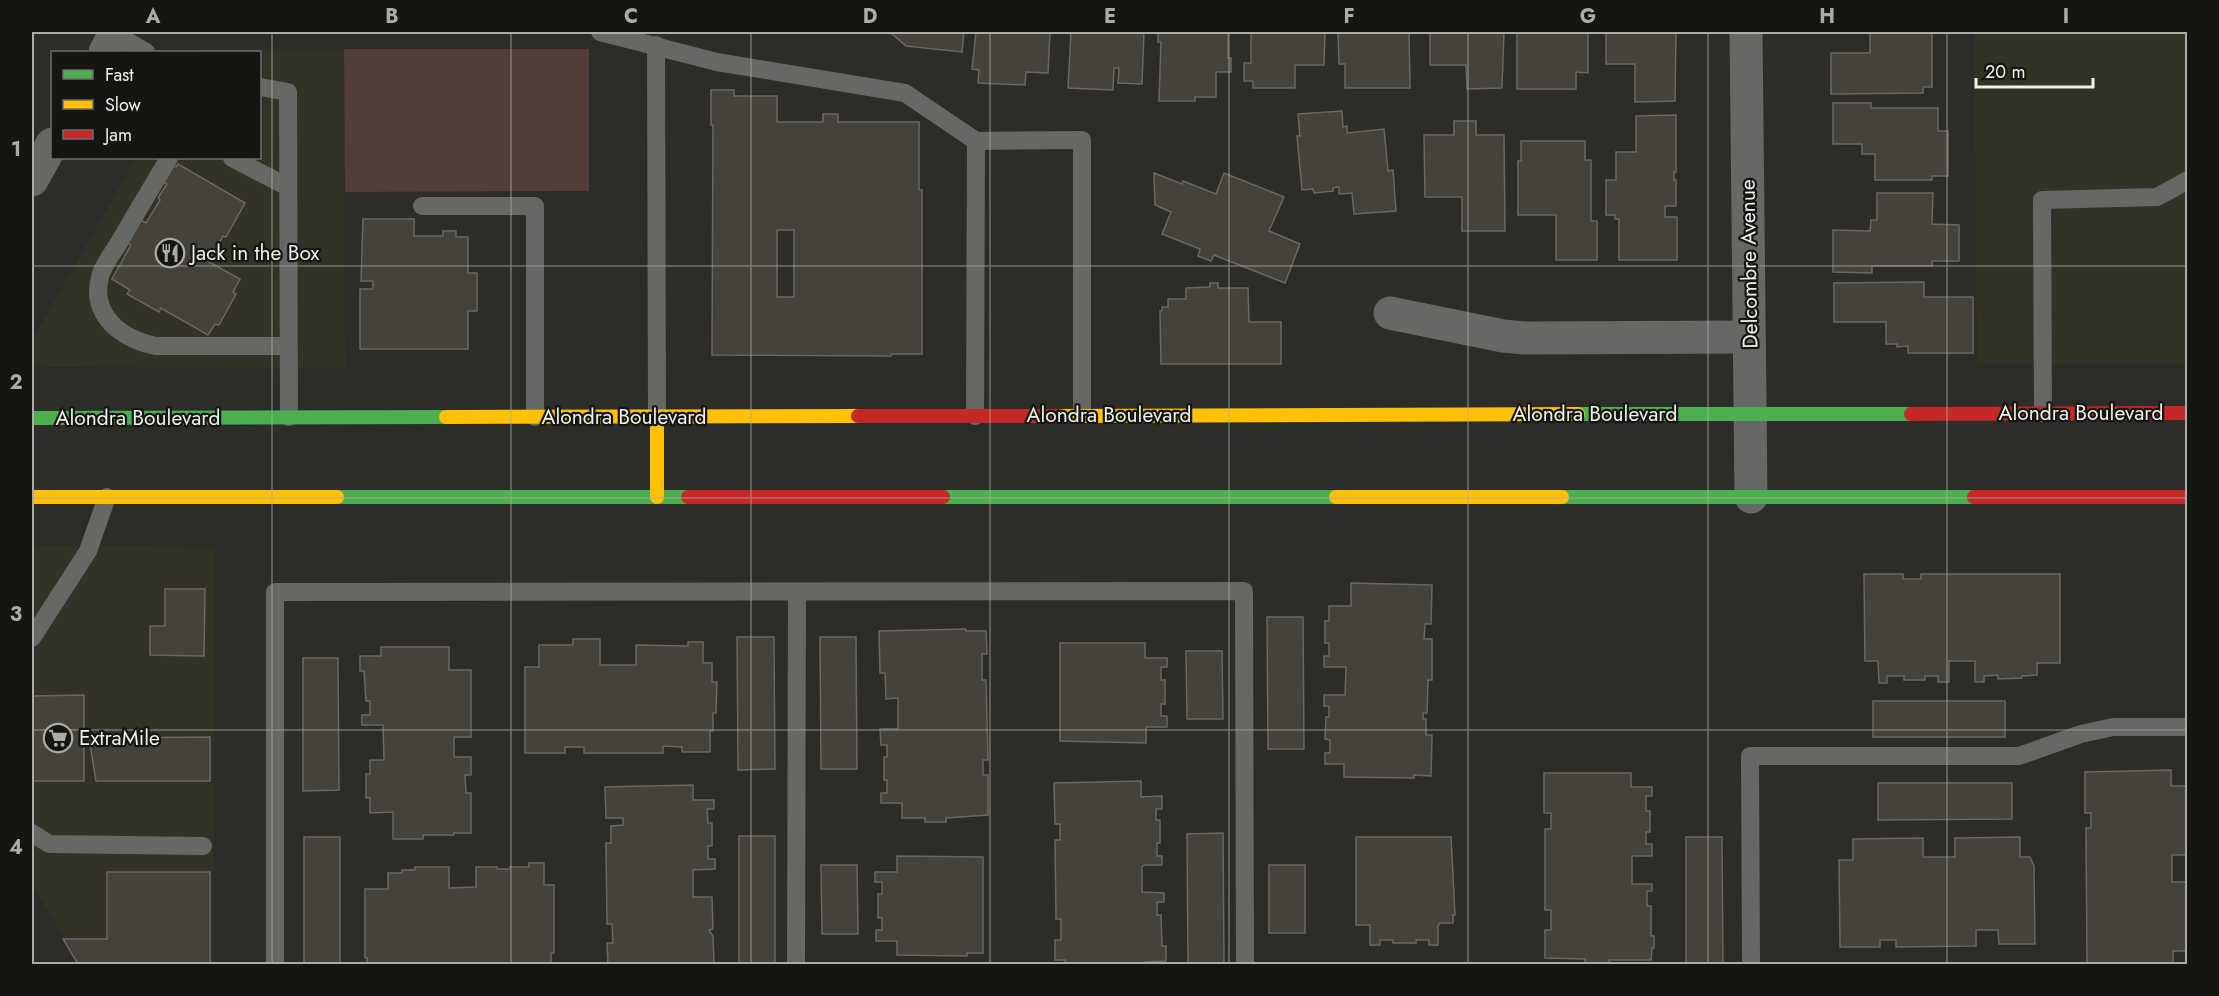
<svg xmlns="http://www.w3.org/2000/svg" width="2219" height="996" font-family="Jost,sans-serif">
<rect width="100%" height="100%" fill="#2c2c28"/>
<!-- built -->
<g fill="#323326">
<path d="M1974,32H2187V364H1977Z"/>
<path d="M198,49H344L345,368L39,367L32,365V340L136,158H260V52H196Z"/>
<path d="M32,546L215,547L213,964H78L32,883Z"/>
</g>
<!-- green -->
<path fill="#503e37" d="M344,49H589V191L345,192Z"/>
<!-- building -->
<g fill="#45413b" stroke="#6a6866" stroke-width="1.5" fill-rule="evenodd">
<path d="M890,32H964L962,52L906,46Z"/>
<path d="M976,32H1050L1048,73L1026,72L1025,85L978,83L979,70L972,69Z"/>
<path d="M1071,32H1144L1142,84L1118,83L1119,68H1114L1113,90L1068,88Z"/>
<path d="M1160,32H1228V58H1231V72H1216V97H1195V101H1159L1161,42H1158V33Z"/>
<path d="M1247,32H1325L1324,65H1295V88H1253V81H1244V63H1251V32Z"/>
<path d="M1338,32H1409L1410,88H1345V64H1339Z"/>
<path d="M1430,32H1504L1502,88L1467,89L1466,65H1430Z"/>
<path d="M1517,32H1588V73L1576,72V89H1517Z"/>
<path d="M1606,32H1676L1675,101L1635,102V64H1606Z"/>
<path d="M1870,32H1932V87H1923V93L1831,94V53H1870Z"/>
<path d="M711,90H734V96H777V122H823V114H838V122H919V190H922V354H891V356L712,355L713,125H711ZM777,230H794V297H777Z"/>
<path d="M1833,103H1871V108H1938V131H1948V176H1932V180H1875V154H1862V144H1833Z"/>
<path d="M1342,111L1343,127L1347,126V133L1384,129L1388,171L1393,170L1396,211L1354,214L1352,193L1339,194V187L1333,188V191L1314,193L1313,189L1302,190L1297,136H1300L1298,114Z"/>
<path d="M1676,115V172H1674V180H1676V206H1665V217H1677V260H1619V219H1615V215H1606V180H1616V152H1636V116Z"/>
<path d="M1454,121H1476V135H1504L1505,231H1462V197H1425L1424,135H1454Z"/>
<path d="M1521,141H1585V160H1591V221H1597V260H1556V215H1518V161H1521Z"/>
<path d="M169,163L176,167L178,164L245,203L226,237L223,236L209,262L240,279L233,292L236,294L219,325L215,324L208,335L161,308L159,312L127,294L130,290L112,279L131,245L126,242L139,219L146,223L160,200L158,198L167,184L160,180Z"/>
<path d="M1154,173L1182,184L1183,181L1216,194L1224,173L1284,197L1269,231L1300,244L1285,283L1214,255L1211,261L1198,256L1200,249L1162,234L1171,212L1155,205Z"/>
<path d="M1877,193H1933L1932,224L1959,225V261H1932V266H1872V273L1833,272V230L1870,231L1871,220H1877Z"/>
<path d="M363,219H414V236H443V231H456V237H468V273H477V311H468V349H360V289H373V281H361Z"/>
<path d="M1924,282V297H1973V353H1908V346L1897,347V344H1886V322H1834V283Z"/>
<path d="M1210,283H1218V288H1248L1249,322H1281V364H1161L1160,311H1162V307H1168V299H1186V288L1210,287Z"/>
<path d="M1864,574H1903V579H1921V574H2060V663H2037V675L2022,676V678L1998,679V675L1984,676V682H1975V661H1949V682H1938V676H1925V680H1904V676H1887V683H1879L1878,661H1865Z"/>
<path d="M1351,583L1432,585L1431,624H1425L1424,639H1432V680H1428L1427,713H1423V719H1426V735H1432L1431,776L1414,775V778L1344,777V764H1325V753H1330V740L1325,739L1326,717H1329V706H1324V695H1345L1346,667H1324V656H1329V643H1325V621H1329V606H1351Z"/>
<path d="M165,589H205L204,656L150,655V626H165Z"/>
<path d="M1267,617H1303L1304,749H1268Z"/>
<path d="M966,629V631H986L987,654H982V680H986L988,760H983V775H988V815L946,818V822H925V818H902V803H881V793H887V780H884V757H887V745H881L880,729H898V698L886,699L885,673H880L879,631Z"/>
<path d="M737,637H774L775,769L738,770Z"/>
<path d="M820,637H856L857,769H821Z"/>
<path d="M573,639H600V665H636V645L688,646V642H703V663H712V682H717L716,713H713V731H710V752H682V747L663,746V753H584V747H565V753H525V667H539V645H573Z"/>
<path d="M1060,643H1145V658H1167V667H1161V680H1165V704H1161V716H1167V727H1146V743L1060,741Z"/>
<path d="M381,647H449V670H471V737H454V757H471V775H465L466,793H471V833H454V835H423V839H393V812L370,813V798H366V774H370V760H384L383,725H362V715H370V701H366L364,671H360V656H381Z"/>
<path d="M1186,651H1222L1223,719H1187Z"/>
<path d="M303,658H338L339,790L303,791Z"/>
<path d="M84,695V781H32V696Z"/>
<rect x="1873" y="701" width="132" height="36"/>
<path d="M210,737V781H96L89,738Z"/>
<path d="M2171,770V786H2188V855H2172V882H2188V951H2173V964H2087L2086,828H2091V813H2085V772Z"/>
<path d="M1544,773H1631V787H1652V796H1646V811H1650V832H1646V844H1652V856H1632V884H1652V891H1647V906H1651V936H1654V948H1652L1651,960H1609V963H1585V959L1545,958V930H1551V910H1545V829H1551V813H1544Z"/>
<path d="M1141,781V797L1162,796V809H1156V820H1160V843H1157V856H1162V865H1144L1142,867V892L1164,893V902H1157V915H1161L1162,946H1166V961L1145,962V964H1065V960H1055V940H1061V919H1056L1055,840H1060V824H1055L1054,783Z"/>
<path d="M1878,783H2012V819L1878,820Z"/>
<path d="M693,785V800H714V809H707L708,823H712V846H708V859H715V869L693,870V897H712L713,929L709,930L713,936L714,964H608L607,943H613L612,924H607L606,843H611V826L623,825V818H606L605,787Z"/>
<path d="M1223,833L1224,964H1188L1187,834Z"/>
<rect x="739" y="836" width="36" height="128"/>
<rect x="304" y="837" width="36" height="127"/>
<path d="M1356,837H1451L1455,915H1453V923H1440L1438,926V945H1429V940H1416V943H1393V940H1380V945H1370V925H1356Z"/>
<path d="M1686,837H1722L1723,964H1686Z"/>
<path d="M2020,837V857H2030L2034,866L2035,944H1999L1998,930H1976V946L1896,947V940H1880V947H1840L1839,860H1853V839L1923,838V857H1955V838Z"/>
<path d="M897,856L983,857V953H967V956L897,955V941H876V930H882V918H878V894H882V882H875V872H897Z"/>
<path d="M529,863H544V885H554V953H551V964H367V958H365V889H388V873H402V870H415V867H449V888L476,887V867H497V869H510V867H529Z"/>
<path d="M821,865H857L858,934H822Z"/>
<rect x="1269" y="865" width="36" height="68"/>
<path d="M107,872H210V964H78L63,939H107Z"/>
</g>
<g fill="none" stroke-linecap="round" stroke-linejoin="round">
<!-- lane -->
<g stroke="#666865" stroke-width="18">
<path d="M600,32L717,62L905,93L976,141L1082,140V415"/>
<path d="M115,34L146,52"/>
<path d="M656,45L657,417"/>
<path d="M260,87L288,92L289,417"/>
<path d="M169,158C153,185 136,213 120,241C114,252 103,264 100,277C90,316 122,339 156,346H288"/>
<path d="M232,158L288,187"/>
<path d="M422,206H535V417"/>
<path d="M2043,413L2042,200L2157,197L2188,180"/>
<path d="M975,416L976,141"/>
<path d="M32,638L88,551L107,497"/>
<path d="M32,833L49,844L203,846"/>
<path d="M275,964V592L1244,591L1245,964"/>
<path d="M796,964L797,592"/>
<path d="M1751,964L1750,756H2019L2081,734L2113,727H2188"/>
</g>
<!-- street -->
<g stroke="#666865" stroke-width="33">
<path d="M1746,32L1751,497"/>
<path d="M105,52L116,32"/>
<path d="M32,180L52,144"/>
<path d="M1390,313L1503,336L1525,338L1749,337"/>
</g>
<!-- fast -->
<g stroke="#4caf50" stroke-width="14">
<path d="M1578,414H1911"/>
<path d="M32,418L446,417"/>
<path d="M337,497H688"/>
<path d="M943,497H1336"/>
<path d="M1562,497H1974"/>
</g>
<!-- slow -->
<g stroke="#ffc107" stroke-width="14">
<path d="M1059,416L1578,414"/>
<path d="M446,417L858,416"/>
<path d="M657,417V497"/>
<path d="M32,497H337"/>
<path d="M1336,497H1562"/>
</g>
<!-- jam -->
<g stroke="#c62828" stroke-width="14">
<path d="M1911,414L2188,413"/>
<path d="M858,416H1059"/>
<path d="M688,497H943"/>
<path d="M1974,497H2188"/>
</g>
</g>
<!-- grid -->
<path fill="none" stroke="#ababa7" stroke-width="1.5" stroke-opacity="0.55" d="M272,32V964M511,32V964M751,32V964M990,32V964M1229,32V964M1468,32V964M1708,32V964M1947,32V964M32,266H2188M32,498H2188M32,730H2188"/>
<!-- icons -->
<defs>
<g id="restaurant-ring" transform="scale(1.5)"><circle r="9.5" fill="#151612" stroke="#ababa7" stroke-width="1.5"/><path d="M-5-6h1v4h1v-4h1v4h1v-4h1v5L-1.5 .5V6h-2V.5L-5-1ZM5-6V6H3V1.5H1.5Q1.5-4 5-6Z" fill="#ababa7"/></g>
<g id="supermarket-ring" transform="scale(1.5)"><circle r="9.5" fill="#151612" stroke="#ababa7" stroke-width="1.5"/><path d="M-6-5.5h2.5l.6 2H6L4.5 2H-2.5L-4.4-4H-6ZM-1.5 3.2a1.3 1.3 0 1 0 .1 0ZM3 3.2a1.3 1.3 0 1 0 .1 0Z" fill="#ababa7"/></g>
</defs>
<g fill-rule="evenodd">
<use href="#restaurant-ring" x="170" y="253"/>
<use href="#supermarket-ring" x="58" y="738"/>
</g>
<g text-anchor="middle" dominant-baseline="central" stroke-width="4.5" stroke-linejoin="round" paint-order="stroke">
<!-- poi labels -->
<g font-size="21" fill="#eff0eb" stroke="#151612" text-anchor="start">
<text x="191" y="253">Jack in the Box</text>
<text x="79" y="738">ExtraMile</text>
</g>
<!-- street labels -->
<g font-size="21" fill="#eff0eb" stroke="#151612">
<text transform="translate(1749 264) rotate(-91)">Delcombre Avenue</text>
<text x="2081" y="413">Alondra Boulevard</text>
<text x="1595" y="414">Alondra Boulevard</text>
<text x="1109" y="415">Alondra Boulevard</text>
<text x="624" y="417">Alondra Boulevard</text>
<text x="138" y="418">Alondra Boulevard</text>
</g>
</g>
<!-- border -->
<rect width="2219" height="996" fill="none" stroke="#151612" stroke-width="66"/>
<!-- legend -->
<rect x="51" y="51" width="210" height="108" fill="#151612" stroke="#6c6d69" stroke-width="1.5"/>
<rect x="63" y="70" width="30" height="9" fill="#4caf50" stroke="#6c6d69" stroke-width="1.5"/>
<text x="105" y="81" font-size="18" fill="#eff0eb">Fast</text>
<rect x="63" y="100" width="30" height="9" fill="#ffc107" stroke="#6c6d69" stroke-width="1.5"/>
<text x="105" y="111" font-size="18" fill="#eff0eb">Slow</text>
<rect x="63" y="130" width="30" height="9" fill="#c62828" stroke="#6c6d69" stroke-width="1.5"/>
<text x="105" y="141" font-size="18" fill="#eff0eb">Jam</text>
<!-- scale -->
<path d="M1976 78v9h117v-9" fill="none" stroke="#eff0eb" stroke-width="3"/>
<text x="1985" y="78" font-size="18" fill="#eff0eb" stroke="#151612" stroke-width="4.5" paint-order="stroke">20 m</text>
<rect x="33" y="33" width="2153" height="930" fill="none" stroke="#ababa7" stroke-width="2"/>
<g font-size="20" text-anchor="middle" font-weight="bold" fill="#ababa7">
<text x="153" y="23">A</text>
<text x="392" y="23">B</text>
<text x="631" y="23">C</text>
<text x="870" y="23">D</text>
<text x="1110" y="23">E</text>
<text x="1349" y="23">F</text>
<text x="1588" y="23">G</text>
<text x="1827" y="23">H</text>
<text x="2066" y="23">I</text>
<text x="16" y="156">1</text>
<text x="16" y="389">2</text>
<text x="16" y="621">3</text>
<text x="16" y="854">4</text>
</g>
</svg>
